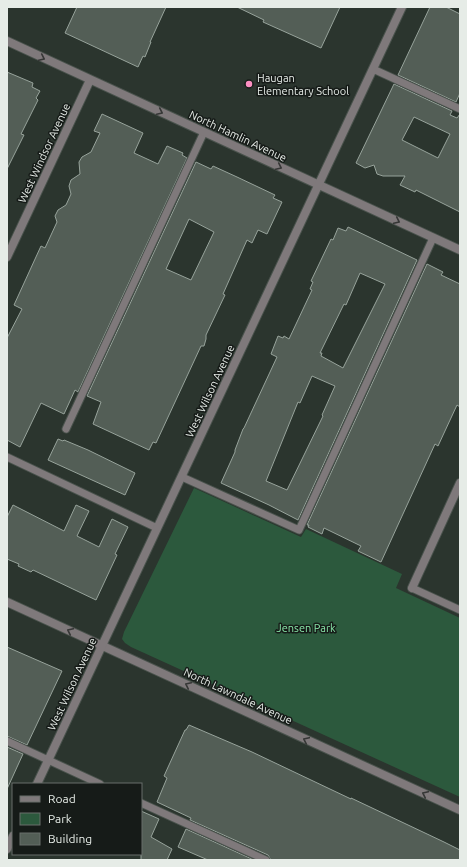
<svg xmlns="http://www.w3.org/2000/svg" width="467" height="867" font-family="Ubuntu,sans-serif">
<rect width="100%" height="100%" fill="#2b352e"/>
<!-- green -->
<path fill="#2c593d" d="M194,488L301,537L306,529L402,574L396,588L460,618V797L131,647L125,643L122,639L124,632Z"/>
<!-- building -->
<g fill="#535e56" stroke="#97a39b" fill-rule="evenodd">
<path d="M77,7H166L150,42H151L145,57L143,56L138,67L65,33Z"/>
<path d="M237,7H340L321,48L263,22L264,20Z"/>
<path d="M430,7H446L460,14V93L456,102L398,75Z"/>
<path d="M7,72L33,83L32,87L40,91L36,98L38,100L21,134L24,135L7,169Z"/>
<path d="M394,84L452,111L450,115L457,118L460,114V212L416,190L415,192L400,185L405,176H383L377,174L374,165L365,168L356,163ZM414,117L450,134L438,158L402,140Z"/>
<path d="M102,114L143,133L134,153L158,164L167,146L183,153L182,155L187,158L78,392L75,390L64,414L41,403L20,447L7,440V338L22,309L14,305L41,246L45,248L57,222L55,216L58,210L66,205L71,194L69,186L71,180L80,174L79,162L82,157L91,152L100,133L94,131Z"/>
<path d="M196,162L211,169L213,166L237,177L275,195L273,198L282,202L267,234L258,230L252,243L247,240L223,294L225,295L206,335V339L204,346H201L156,443L153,442L149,450L93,424L101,402L87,396ZM189,219L214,232L191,280L166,269Z"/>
<path d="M348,227L417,260L298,520L269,505L221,483L235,452V450L243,429L244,428L277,357L271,354L278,336L283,338L284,336L289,339L312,290L310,289L313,282L311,281L331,239L333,240L338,228L346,231ZM360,273L385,284L343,368L321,356L322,353H320L344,304L346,305ZM312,376L335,386L322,415L323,416L287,490L266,481L298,402L300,403Z"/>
<path d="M427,264L443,272L441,275L460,284V407L457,405L438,446L435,444L381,562L358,551L361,546L324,528L322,534L308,527L309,525H307Z"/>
<path d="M58,439L63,441L64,440L88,450L135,473L125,495L48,460Z"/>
<path d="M13,505L64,531L76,505L89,511L77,536L99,547L112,519L128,527L115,554L117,555L96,600L33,570L31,572L18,566L19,564L7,559V517Z"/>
<path d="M7,647L62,671L27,745L7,736Z"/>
<path d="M189,725L252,752L351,799V798L444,842L460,850V860H271L268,855L190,820L191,818L157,802L167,778L164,776L185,730H186Z"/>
<path d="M7,747L23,754L7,789Z"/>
<path d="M141,811L159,819L151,837L172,849L167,860H141Z"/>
<path d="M186,829L254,860H208L178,847Z"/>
</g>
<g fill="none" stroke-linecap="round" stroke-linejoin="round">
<!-- service casing -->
<g stroke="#49524c" stroke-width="9">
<g id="service">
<path d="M373,69L460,109"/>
<path d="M66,429L204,132"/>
<path d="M7,457L157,528"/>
<path d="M182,477L299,530L433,238"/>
<path d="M412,588L460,610"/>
<path d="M7,741L100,784"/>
<path d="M141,803L266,860"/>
</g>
</g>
<!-- minor casing -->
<g stroke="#49524c" stroke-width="10">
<g id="minor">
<path d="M7,41L460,250"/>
<path d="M7,257L90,80"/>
<path d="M412,588L460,483"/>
<path d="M7,602L460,810"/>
</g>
</g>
<!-- tertiary casing -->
<g stroke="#49524c" stroke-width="10">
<g id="tertiary">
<path d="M37,784L402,7"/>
<path d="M7,849L13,836"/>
</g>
</g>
<!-- service -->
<use href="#service" stroke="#7f797b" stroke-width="7"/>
<!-- minor -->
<use href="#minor" stroke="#7f797b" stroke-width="8"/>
<!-- tertiary -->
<use href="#tertiary" stroke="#7f797b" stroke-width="8"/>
</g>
<!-- one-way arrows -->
<defs><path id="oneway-chevron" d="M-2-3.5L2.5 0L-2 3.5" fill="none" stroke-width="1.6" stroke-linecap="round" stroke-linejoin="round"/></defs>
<g stroke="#363736">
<use href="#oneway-chevron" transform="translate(42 58) rotate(25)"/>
<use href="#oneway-chevron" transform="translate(160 112) rotate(25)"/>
<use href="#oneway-chevron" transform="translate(279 167) rotate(25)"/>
<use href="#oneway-chevron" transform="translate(397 221) rotate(25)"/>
<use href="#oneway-chevron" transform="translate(70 631) rotate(-155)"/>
<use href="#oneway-chevron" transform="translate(188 685) rotate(-155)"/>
<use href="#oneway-chevron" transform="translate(306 740) rotate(-155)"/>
<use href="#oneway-chevron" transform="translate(425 794) rotate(-155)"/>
</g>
<!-- markers -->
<circle fill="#fc8fc2" stroke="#161b18" stroke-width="1.5" cx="249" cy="84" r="4"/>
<g text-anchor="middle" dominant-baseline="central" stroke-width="3" stroke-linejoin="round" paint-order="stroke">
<!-- poi labels -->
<g font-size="11" fill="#e6ece7" stroke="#161b18" text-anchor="start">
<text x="257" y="78">Haugan<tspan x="257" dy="13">Elementary School</tspan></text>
</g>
<!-- street labels -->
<g font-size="11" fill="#e6ece7" stroke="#161b18">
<text transform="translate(238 136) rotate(25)">North Hamlin Avenue</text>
<text transform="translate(44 153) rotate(-65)">West Windsor Avenue</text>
<text transform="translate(210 391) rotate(-65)">West Wilson Avenue</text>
<text transform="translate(72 684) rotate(-65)">West Wilson Avenue</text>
<text transform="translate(238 696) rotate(25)">North Lawndale Avenue</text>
</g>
<!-- park labels -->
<g font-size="11" fill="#89e6a9" stroke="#161b18">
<text x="306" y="628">Jensen Park</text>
</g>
</g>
<!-- border -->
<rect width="467" height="867" fill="none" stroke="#e6ece7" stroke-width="16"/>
<!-- legend -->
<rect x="12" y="783" width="130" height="72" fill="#161b18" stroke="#696f6b"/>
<rect x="20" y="796" width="20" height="6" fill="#7f797b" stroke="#696f6b"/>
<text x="48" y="803" font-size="12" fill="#e6ece7">Road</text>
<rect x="20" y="813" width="20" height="12" fill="#2c593d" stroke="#696f6b"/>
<text x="48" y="823" font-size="12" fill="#e6ece7">Park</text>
<rect x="20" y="833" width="20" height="12" fill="#535e56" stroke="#696f6b"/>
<text x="48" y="843" font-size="12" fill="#e6ece7">Building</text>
</svg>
